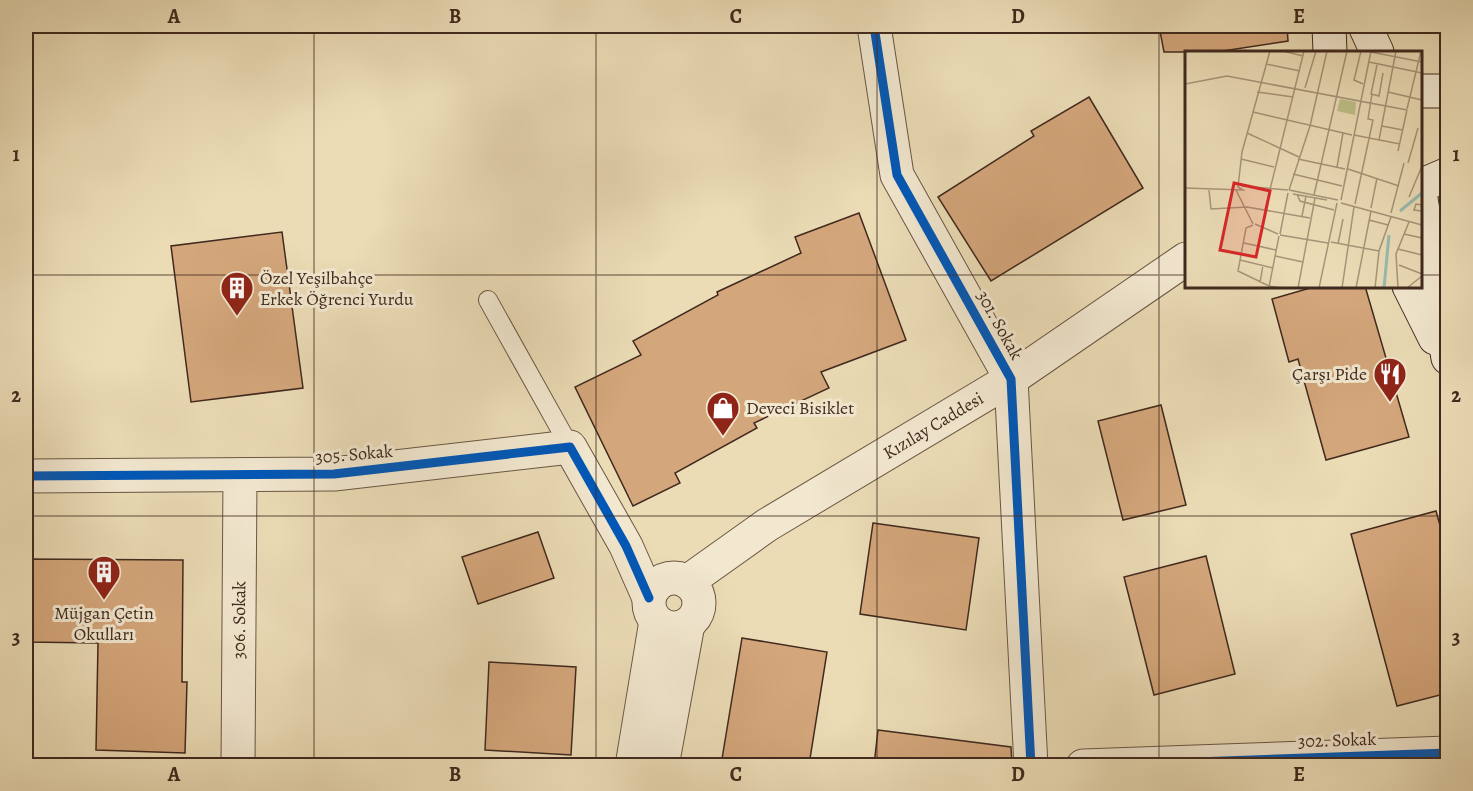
<svg xmlns="http://www.w3.org/2000/svg" width="1473" height="791" font-family="Alegreya,serif">
<rect width="100%" height="100%" fill="#ebdcb6"/>
<filter id="stains"><feTurbulence type="fractalNoise" baseFrequency=".00333" numOctaves="4"/><feColorMatrix values="0 0 0 0 .2 0 0 0 0 .09 0 0 0 0 .02 0 0 0 .5 -.17"/></filter>
<radialGradient id="worn" r=".72"><stop offset=".6" stop-color="#630" stop-opacity="0"/><stop offset="1" stop-color="#630" stop-opacity=".3"/></radialGradient>
<!-- building -->
<g fill="#d4a67b" stroke="#40291e" stroke-width="1.5">
<path d="M1159,26H1287L1288,41L1216,52H1164Z"/>
<path d="M1089,97L1143,188L991,281L938,197L1034,136L1031,131Z"/>
<path d="M859,213L906,340L821,372L829,388L754,423L757,428L675,473L680,483L633,506L575,387L641,355L633,341L718,295L717,292L801,253L795,237Z"/>
<path d="M282,232L303,388L191,402L171,246Z"/>
<path d="M1317,286H1365L1409,437L1326,460L1298,359L1289,362L1272,299Z"/>
<path d="M1161,405L1186,505L1123,520L1098,421Z"/>
<path d="M1436,511L1448,554V693L1397,706L1351,534Z"/>
<path d="M873,523L979,538L966,630L860,614Z"/>
<path d="M538,532L554,578L478,604L462,557Z"/>
<path d="M1206,556L1235,674L1154,695L1124,577Z"/>
<path d="M26,559L183,560L182,682H187L185,753L96,750L98,643L26,642Z"/>
<path d="M742,638L827,652L809,765H721Z"/>
<path d="M489,662L576,667L571,755L485,750Z"/>
<path d="M878,730L1011,747L1012,765H874Z"/>
</g>
<g fill="none" stroke-linecap="round" stroke-linejoin="round">
<!-- lane casing -->
<g stroke="#6b5644" stroke-width="20">
<path id="lane" d="M488,300L570,447"/>
</g>
<!-- street casing -->
<g stroke="#6b5644" stroke-width="35">
<g id="street">
<path d="M874,26L897,175L1011,379L1031,766"/>
<path d="M26,476L334,474L570,447L626,546L649,598"/>
<circle cx="674" cy="603" r="25"/>
<path id="s1" d="M687,582L767,525L1011,379L1186,259"/>
<path id="s2" d="M238,766L240,475"/>
<path d="M632,766L656,621"/>
<path d="M662,766L688,624"/>
<path d="M1083,766L1448,753"/>
</g>
</g>
<!-- secondary casing -->
<g stroke="#40291e" stroke-width="35">
<g id="secondary">
<path d="M1329,26L1330,52"/>
<path d="M1365,26L1377,52"/>
<path d="M1420,91H1448"/>
<path d="M1420,186L1448,174"/>
<path d="M1420,193L1448,358"/>
<path d="M1409,286L1435,338"/>
</g>
</g>
<!-- lane -->
<use href="#lane" stroke="#f2e8d0" stroke-width="18"/>
<!-- street -->
<use href="#street" stroke="#f2e8d0" stroke-width="33"/>
<!-- secondary -->
<use href="#secondary" stroke="#f2e8d0" stroke-width="33"/>
<!-- cycleway casing -->
<g stroke="#f2e8d0" stroke-width="13">
<g id="cycleway">
<path d="M874,26L897,175L1011,379L1031,766"/>
<path d="M26,476L334,474L570,447L626,546L649,598"/>
<path d="M1083,766L1448,753"/>
</g>
</g>
<!-- cycleway -->
<use href="#cycleway" stroke="#0057b8" stroke-width="9"/>
</g>
<!-- grid -->
<path fill="none" stroke="#40291e" stroke-width="1.5" stroke-opacity="0.55" d="M314,26V766M596,26V766M877,26V766M1159,26V766M26,275H1186M1420,275H1448M26,516H1448"/>
<!-- icons -->
<defs>
<g id="building-pin" transform="scale(1.725)"><path d="M0 17L-7.5 6A9.5 9.5 0 1 1 7.5 6Z" fill="#8f2418" stroke="#f2e8d0"/><path d="M-4-6H4V6H1V3H-1V6H-4ZM-2.5-4.3h1.7v1.8h-1.7ZM.8-4.3h1.7v1.8H.8ZM-2.5-1h1.7V.8h-1.7ZM.8-1h1.7V.8H.8Z" fill="#fff"/></g>
<g id="restaurant-pin" transform="scale(1.725)"><path d="M0 17L-7.5 6A9.5 9.5 0 1 1 7.5 6Z" fill="#8f2418" stroke="#f2e8d0"/><path d="M-5-6h1v4h1v-4h1v4h1v-4h1v5L-1.5 .5V6h-2V.5L-5-1ZM5-6V6H3V1.5H1.5Q1.5-4 5-6Z" fill="#fff"/></g>
<g id="shop-pin" transform="scale(1.725)"><path d="M0 17L-7.5 6A9.5 9.5 0 1 1 7.5 6Z" fill="#8f2418" stroke="#f2e8d0"/><path d="M-5-2.5h2.3a2.7 3.5 0 0 1 5.4 0H5L5.5 6h-11ZM-1.5-2.5h3a1.5 2.3 0 0 0-3 0Z" fill="#fff"/></g>
</defs>
<g fill-rule="evenodd">
<use href="#building-pin" x="237" y="288"/>
<use href="#restaurant-pin" x="1390" y="374"/>
<use href="#shop-pin" x="723" y="408"/>
<use href="#building-pin" x="104" y="572"/>
</g>
<g text-anchor="middle" dominant-baseline="central" stroke-width="6" stroke-linejoin="round" paint-order="stroke">
<!-- poi labels -->
<g font-size="18" fill="#40291e" stroke="#f2e8d0" text-anchor="start">
<text x="260" y="278">Özel Yeşilbahçe<tspan x="260" dy="21">Erkek Öğrenci Yurdu</tspan></text>
<text x="1367" y="374" text-anchor="end">Çarşı Pide</text>
<text x="746" y="408">Deveci Bisiklet</text>
<text x="104" y="613" text-anchor="middle">Müjgan Çetin<tspan x="104" dy="21">Okulları</tspan></text>
</g>
<!-- street labels -->
<g font-size="18" fill="#40291e" stroke="#f2e8d0">
<text transform="translate(1000 325) rotate(61)">301. Sokak</text>
<text stroke="none"><textPath href="#s1" startOffset="292">Kızılay Caddesi</textPath></text>
<text transform="translate(354 454) rotate(-5)">305. Sokak</text>
<text stroke="none"><textPath href="#s2" startOffset="146">306. Sokak</textPath></text>
<text transform="translate(1337 740) rotate(-2)">302. Sokak</text>
</g>
</g>
<!-- overview -->
<g transform="translate(1185 51)">
<rect width="237" height="237" fill="#ebdcb6"/>
<path d="M155,48L171,51L170,64L152,60Z" fill="#bebe89"/>
<path fill="none" stroke="#98bbb1" stroke-width="3" d="M215,160L237,142M199,237L204,184"/>
<path fill="none" stroke="#a79479" stroke-width="1.5" d="M98,0L118,5M176,0L169,29L178,33M186,1L237,11M184,11L237,22M81,13L115,20M192,14L186,43L194,45L198,22M0,33L42,25L222,59M120,37L131,0M72,41L108,46M203,41L237,49M222,58L236,0M68,61L167,84M197,75L218,79M62,82L114,106M169,84L215,93M194,89L211,0M213,100L222,59M56,108L89,116M113,108L160,118M223,112L233,77M152,116L158,82M163,118L214,135M108,123L157,135M57,135L103,139M53,136L57,101L85,0M0,137L58,139L53,136M24,139L26,158L62,156L125,167M51,139L68,173M104,139L125,75L142,0M104,139L153,149M108,143L142,149M112,143L115,150L149,159M129,144L162,0M224,146L237,115M156,149L186,0M156,152L237,174M170,153L188,69L183,68L187,43M237,154L231,153L229,159L237,160M186,157L192,127M80,159L119,0M206,162L219,112M117,165L121,145M184,169L203,174M70,173L93,183M68,174L61,177L53,220L84,235L97,237M95,183L103,142M219,183L237,187M95,184L143,192M146,191L194,200M59,192L91,199M153,193L158,168M213,198L237,204M90,205L118,211M55,209L88,217M214,214L237,223M75,232L78,214M84,236L94,185M113,237L130,147M134,237L152,152M157,237L169,156M171,237L186,160M190,237L194,200L206,166M213,237L211,203L224,171M222,237L237,225"/>
<path fill="#d62828" fill-opacity="0.15" stroke="#d62828" stroke-width="3" d="M49,132L85,140L71,206L35,199Z"/>
<rect width="237" height="237" fill="none" stroke="#40291e" stroke-width="3"/>
</g>
<!-- margin -->
<rect width="1473" height="791" fill="none" stroke="#ebdcb6" stroke-width="66"/>
<rect x="33" y="33" width="1407" height="725" fill="none" stroke="#40291e" stroke-width="2"/>
<g font-size="20" text-anchor="middle" font-weight="bold" fill="#40291e">
<text x="174" y="23">A</text>
<text x="455" y="23">B</text>
<text x="736" y="23">C</text>
<text x="1018" y="23">D</text>
<text x="1299" y="23">E</text>
<text x="16" y="161">1</text>
<text x="1456" y="161">1</text>
<text x="16" y="402">2</text>
<text x="1456" y="402">2</text>
<text x="16" y="644">3</text>
<text x="1456" y="644">3</text>
<text x="174" y="781">A</text>
<text x="455" y="781">B</text>
<text x="736" y="781">C</text>
<text x="1018" y="781">D</text>
<text x="1299" y="781">E</text>
</g>
<rect width="100%" height="100%" filter="url(#stains)"/>
<rect width="100%" height="100%" fill="url(#worn)"/>
</svg>
